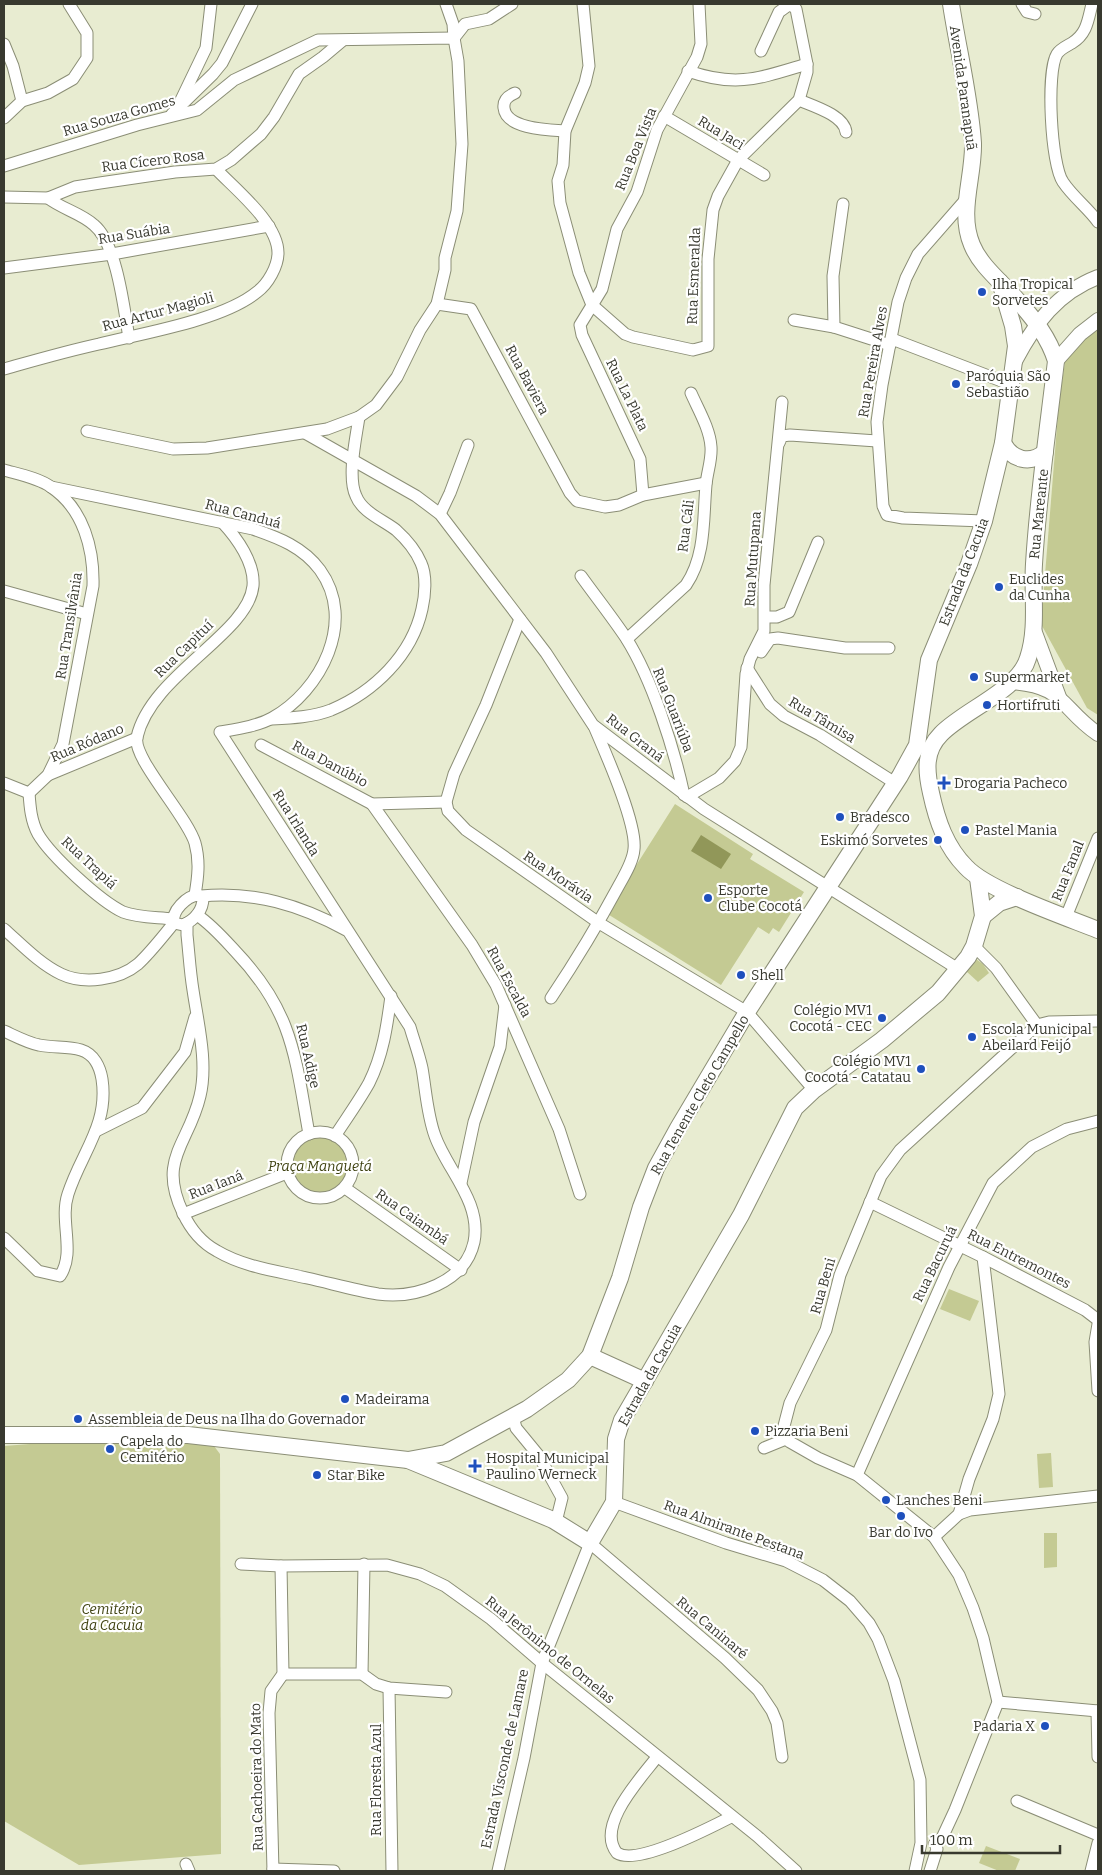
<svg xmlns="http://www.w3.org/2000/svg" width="1102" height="1875" font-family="Bitter,serif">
<rect width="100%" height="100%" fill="#e8ecd1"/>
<!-- green -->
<g fill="#c4ca93">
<path d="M1098,328V715L1087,708L1041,624L1059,402L1065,362L1090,332Z"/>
<path d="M675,804L753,854L750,859L804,892L779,932L773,928L769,934L758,927L721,985L606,913Z"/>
<path d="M976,959L983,964L989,973L978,982L966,971Z"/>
<circle cx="320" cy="1166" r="30"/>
<path d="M949,1289L979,1301L970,1321L940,1309Z"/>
<path d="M68,1441L211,1442L220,1454L221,1854L79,1865L4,1821V1446Z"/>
<path d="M1051,1453L1053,1487L1039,1488L1037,1454Z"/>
<path d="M1044,1533H1057V1567L1044,1568Z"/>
<path d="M986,1846L1020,1859L1015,1871H999L979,1863Z"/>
</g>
<!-- water -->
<path fill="#919759" d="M701,835L731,854L721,869L691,851Z"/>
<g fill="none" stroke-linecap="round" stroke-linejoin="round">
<!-- minor casing -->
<g stroke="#8b8e76" stroke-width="13">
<g id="minor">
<path d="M446,4L453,24L454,38"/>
<path d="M583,4L589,66L585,83L565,131L563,165L558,181L560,203L579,273L592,305L625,334L633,337L693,350L708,346V259L713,210L718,196L738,160L799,100L807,72V64L796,9L790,4L779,12L761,51"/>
<path d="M1022,4L1027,12L1035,14"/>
<path d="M1092,4C1088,20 1087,34 1072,43C1067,46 1060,49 1057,54C1046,72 1051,165 1063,182C1073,197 1088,208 1098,222"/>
<path d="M454,38L465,24L489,19L512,4"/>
<path d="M4,44L13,66L22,101"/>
<path d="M688,71C737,88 760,78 807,64"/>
<path d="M515,93C508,96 503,100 504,108C506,129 549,130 565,131"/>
<path d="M181,100L206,48L211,4"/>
<path d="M799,100C813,106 844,115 846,132"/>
<path d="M172,114L213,74L222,63L252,4"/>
<path d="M664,116L764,175"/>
<path d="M4,118L22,101L48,93L73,79L87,58V33L69,4"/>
<path d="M4,166L137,125L197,110L234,80L318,40L454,38L458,61L462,144L457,211L445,258V270L437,304L420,330L397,377L376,405L359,417L327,429L207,448L173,449L87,431"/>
<path d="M4,197L48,198L75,187L100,183L175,172L216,169L231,160L261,134L274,117L299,74L323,57L342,41"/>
<path d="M48,198C62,209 81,213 94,225C117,244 124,309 129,338"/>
<path d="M967,198L918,254L906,278L898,302L882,385L877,422L883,506L887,515L903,518L984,521"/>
<path d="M843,204L833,276L834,327L890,345"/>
<path d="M4,268L112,254L269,226"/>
<path d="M437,304L471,309L570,493L577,501L605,507L619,505L643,495L706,483"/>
<path d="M794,320L834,327"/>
<path d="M892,339L1012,385"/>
<path d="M4,369C36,360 67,351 99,344C143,333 223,320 257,292C268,284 278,266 278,253C278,223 235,189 216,169"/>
<path d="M305,433L416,496L440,514L546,653L593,725L704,809L958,969"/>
<path d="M779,443L782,436L790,435L877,441"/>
<path d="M4,470C18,474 39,478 51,487C84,509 94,550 93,586L63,744L48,775L29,793"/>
<path d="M51,487L253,529C279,538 303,547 320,570C357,621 321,691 272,718C258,726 237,729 220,732L410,1027C414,1041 419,1054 422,1068C426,1091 427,1114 435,1136C447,1170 482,1202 474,1242C465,1283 415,1299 378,1294C354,1290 330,1283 307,1278C277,1271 244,1267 217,1251C202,1243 190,1228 183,1213C157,1159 189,1144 200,1096C208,1063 198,1024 193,990C190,972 189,953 187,935V923"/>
<path d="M643,495L640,459L582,335L580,325L602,289L617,229L637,192L657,130L697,57L701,44L699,4"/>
<path d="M440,514L450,493L468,445"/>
<path d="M581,576C596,597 612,617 626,638C652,679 674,748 684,795"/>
<path d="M4,591L87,614"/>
<path d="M765,617H777L789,612L818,542"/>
<path d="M520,619L486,705L454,774L446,802L448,811L466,830L599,923L747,1012L814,1090"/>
<path d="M627,639L686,585C706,556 703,518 706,485C707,472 712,460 711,447C710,429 698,409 691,393"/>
<path d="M761,652L770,639L778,638L845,648H889"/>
<path d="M747,668L770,704L784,716L820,735L895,783"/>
<path d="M271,719C291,718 313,717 331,710C374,692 412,655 422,609C425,596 427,576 421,563C416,551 406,539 396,530C383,520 362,512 356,496C347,477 356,438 359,417"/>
<path d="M261,745L372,804L446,802"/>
<path d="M48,775L137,738"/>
<path d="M4,783L29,793"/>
<path d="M29,793C30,807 31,821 38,834C51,856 100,901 123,912C139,918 156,917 173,919"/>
<path d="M687,797L719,778L735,761L741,747L746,674L750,659L764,631V585L782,402"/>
<path d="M372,804L472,945L496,985L559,1129L580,1194"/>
<path d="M195,895C198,877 200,861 195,843C187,816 132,758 137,737C151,675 248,634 253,586C255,563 237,538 222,522"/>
<path d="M198,895L203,898C203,910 195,920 183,925L174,923C171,911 187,896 198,895Z"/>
<path d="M201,896C254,891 300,905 346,930"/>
<path d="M197,915C212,925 224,939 236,952C293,1012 295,1056 309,1134"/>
<path d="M1066,917L1098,838"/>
<path d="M4,929C22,945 40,964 61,974C84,985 119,980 138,964C151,952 163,936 174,923"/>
<path d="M974,946L996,968L1037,1025"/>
<path d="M551,998C575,962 597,926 618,887C624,876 633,862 634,849C637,823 605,752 594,726"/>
<path d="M1037,1025L1049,1022L1098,1021"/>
<path d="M4,1031C15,1036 28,1043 39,1045C53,1048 68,1046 81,1050C94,1054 100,1067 102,1079C109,1125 81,1153 68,1194C59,1221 76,1252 60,1276L38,1271L4,1238"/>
<path d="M96,1131L142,1108L185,1052L195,1017"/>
<circle cx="320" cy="1165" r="33"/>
<path d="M335,1136C346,1119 359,1101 369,1083C383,1055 387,1026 391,996"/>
<path d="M461,1183L474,1122L500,1047L505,1005"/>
<path d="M345,1188L461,1270"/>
<path d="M870,1202L983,1257L1085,1310L1098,1320"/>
<path d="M183,1214L287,1173"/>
<path d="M1098,1324L1095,1342L1098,1391"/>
<path d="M513,1417L516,1428L539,1456L562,1498L556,1522"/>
<path d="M764,1448L786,1439"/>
<path d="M857,1475L949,1267L993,1183L1032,1147L1067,1129L1098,1121"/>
<path d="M614,1502L726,1543L786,1561L823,1580L850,1601L869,1623L878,1639L894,1681L920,1780L921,1843L915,1871"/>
<path d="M959,1514L970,1510L1098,1496"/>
<path d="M934,1537L959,1514L969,1479L993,1419L999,1394L983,1257"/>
<path d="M241,1564L281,1566L387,1565L420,1574L445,1586L491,1619L542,1663L757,1836L796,1871"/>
<path d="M283,1674H362L376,1684L389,1688L446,1692"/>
<path d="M362,1674L364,1564"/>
<path d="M389,1688L392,1871"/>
<path d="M998,1702L1098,1711"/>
<path d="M1097,1711L1098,1757"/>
<path d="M657,1757C641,1778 595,1826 617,1853C637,1866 709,1828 731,1817"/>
<path d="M1017,1801L1098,1835"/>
<path d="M935,1843L942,1838L955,1810L998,1702L983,1638L973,1608L959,1575L934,1537L857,1475L818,1458L790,1442L786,1439L784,1426L790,1403L826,1330L840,1275L881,1176L900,1150L1037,1025"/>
<path d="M186,1864L189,1871"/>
<path d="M273,1869L334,1871"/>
<path d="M273,1871L269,1713L271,1691L283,1674L281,1566"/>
<path d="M498,1871L524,1758L542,1663L590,1543L725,1658L758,1690L772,1711L777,1723L782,1757"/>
<path d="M930,1871L937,1849L935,1843"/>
<path d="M1091,1871L1098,1843"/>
</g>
</g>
<!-- tertiary casing -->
<g stroke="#8b8e76" stroke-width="16">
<g id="tertiary">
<path d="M1015,361C1035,323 1057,293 1098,277"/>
<path d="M1056,361L1080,334L1098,320"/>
<path d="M1034,630L1059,697"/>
<path d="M1010,682C1065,685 1060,708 1098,734"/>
</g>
</g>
<!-- secondary casing -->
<g stroke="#8b8e76" stroke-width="18">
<g id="secondary">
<path d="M951,4C958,50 970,97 973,143C974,177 958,212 972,245C981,267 1003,283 1018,301C1034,319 1049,338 1056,361C1048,429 1038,496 1034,564C1032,594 1038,629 1028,658C1019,690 964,710 941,734C924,751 926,771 931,793C937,821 946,847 966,867C987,890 1066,917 1098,930"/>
<path d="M1003,443C1012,460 1030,465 1045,452"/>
<path d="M983,916L999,903L1017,897"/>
<path d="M590,1356L645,1381"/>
<path d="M4,1435H188L408,1460L553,1520L590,1543L614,1502L616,1439L622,1420L741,1215L795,1108L814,1090L882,1040L938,993L968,957L974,946L983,916L978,878"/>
<path d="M408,1460L446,1453L527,1409L568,1380L590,1356L620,1278L641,1207L656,1168L678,1128L747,1012L900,776L917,745L929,660L969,564L984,521L1003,443L1016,346L1013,326L1000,282"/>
</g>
</g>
<!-- minor -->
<use href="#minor" stroke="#fff" stroke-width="11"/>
<!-- tertiary -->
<use href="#tertiary" stroke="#fff" stroke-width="14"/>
<!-- secondary -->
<use href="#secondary" stroke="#fff" stroke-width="16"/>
</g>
<!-- markers -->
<g fill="#1f50bd" stroke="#fff" stroke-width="2">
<circle cx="982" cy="292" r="5"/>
<circle cx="956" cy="384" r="5"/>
<circle cx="999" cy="587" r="5"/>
<circle cx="974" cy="677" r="5"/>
<circle cx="987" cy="705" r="5"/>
<path d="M941.5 775.5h5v5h5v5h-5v5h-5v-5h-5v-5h5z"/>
<circle cx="840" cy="817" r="5"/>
<circle cx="965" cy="830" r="5"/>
<circle cx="938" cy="840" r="5"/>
<circle cx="708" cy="898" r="5"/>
<circle cx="741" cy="975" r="5"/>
<circle cx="882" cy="1018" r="5"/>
<circle cx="972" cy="1037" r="5"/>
<circle cx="921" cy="1069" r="5"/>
<circle cx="345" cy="1399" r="5"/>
<circle cx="78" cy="1419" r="5"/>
<circle cx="755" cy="1431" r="5"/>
<circle cx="110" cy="1449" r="5"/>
<path d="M472.5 1458.5h5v5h5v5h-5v5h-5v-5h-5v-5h5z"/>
<circle cx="317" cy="1475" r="5"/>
<circle cx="886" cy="1500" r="5"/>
<circle cx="901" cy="1516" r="5"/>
<circle cx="1045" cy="1726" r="5"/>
</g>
<g text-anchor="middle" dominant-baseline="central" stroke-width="4.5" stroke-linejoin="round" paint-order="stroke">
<!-- street labels -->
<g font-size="14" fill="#38392f" stroke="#fff">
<text transform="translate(963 88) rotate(82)">Avenida Paranapuã</text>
<text transform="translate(119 116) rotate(-16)">Rua Souza Gomes</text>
<text transform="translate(721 133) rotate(31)">Rua Jaci</text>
<text transform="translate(636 149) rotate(-68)">Rua Boa Vista</text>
<text transform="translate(153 161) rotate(-7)">Rua Cícero Rosa</text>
<text transform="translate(134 234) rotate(-9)">Rua Suábia</text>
<text transform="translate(694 276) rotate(-88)">Rua Esmeralda</text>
<text transform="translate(158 312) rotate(-15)">Rua Artur Magioli</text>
<text transform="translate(873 362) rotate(-80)">Rua Pereira Alves</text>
<text transform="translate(527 380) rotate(62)">Rua Baviera</text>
<text transform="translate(627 395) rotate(64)">Rua La Plata</text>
<text transform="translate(243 514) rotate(15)">Rua Canduá</text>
<text transform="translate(1039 514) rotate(-84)">Rua Mareante</text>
<text transform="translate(686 526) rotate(-83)">Rua Cáli</text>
<text transform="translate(753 559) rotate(-86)">Rua Mutupana</text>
<text transform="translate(964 572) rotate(-69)">Estrada da Cacuia</text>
<text transform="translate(69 626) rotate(-81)">Rua Transilvânia</text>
<text transform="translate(184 649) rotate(-44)">Rua Capituí</text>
<text transform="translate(673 710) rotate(69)">Rua Guariúba</text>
<text transform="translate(822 720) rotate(31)">Rua Tâmisa</text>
<text transform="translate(635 738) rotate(38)">Rua Graná</text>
<text transform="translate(87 743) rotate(-23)">Rua Ródano</text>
<text transform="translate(330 764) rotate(28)">Rua Danúbio</text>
<text transform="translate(296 823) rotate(58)">Rua Irlanda</text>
<text transform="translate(89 863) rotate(43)">Rua Trapiá</text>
<text transform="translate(1068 871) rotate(-68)">Rua Fanal</text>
<text transform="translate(558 877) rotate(34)">Rua Morávia</text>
<text transform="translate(509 982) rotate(62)">Rua Escalda</text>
<text transform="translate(308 1056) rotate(77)">Rua Adige</text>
<text transform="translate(700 1095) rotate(-60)">Rua Tenente Cleto Campello</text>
<text transform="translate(216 1185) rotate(-21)">Rua Ianá</text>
<text transform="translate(412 1217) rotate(35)">Rua Caiambá</text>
<text transform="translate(1019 1259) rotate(27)">Rua Entremontes</text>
<text transform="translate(935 1264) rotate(-64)">Rua Bacuruá</text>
<text transform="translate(823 1286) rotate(-74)">Rua Beni</text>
<text transform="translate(650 1375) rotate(-61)">Estrada da Cacuia</text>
<text transform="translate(734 1530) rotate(20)">Rua Almirante Pestana</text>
<text transform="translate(712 1628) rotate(40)">Rua Caninaré</text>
<text transform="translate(550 1650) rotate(39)">Rua Jerônimo de Ornelas</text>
<text transform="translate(505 1759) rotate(-78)">Estrada Visconde de Lamare</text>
<text transform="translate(257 1777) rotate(-91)">Rua Cachoeira do Mato</text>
<text transform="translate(376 1780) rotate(-90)">Rua Floresta Azul</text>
</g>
<!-- poi labels -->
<g font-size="14" fill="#38392f" stroke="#fff" text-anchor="start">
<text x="992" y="284">Ilha Tropical<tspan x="992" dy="16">Sorvetes</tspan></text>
<text x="966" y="376">Paróquia São<tspan x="966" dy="16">Sebastião</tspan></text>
<text x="1009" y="579">Euclides<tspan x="1009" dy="16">da Cunha</tspan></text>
<text x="984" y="677">Supermarket</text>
<text x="997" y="705">Hortifruti</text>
<text x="954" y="783">Drogaria Pacheco</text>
<text x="850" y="817">Bradesco</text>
<text x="975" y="830">Pastel Mania</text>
<text x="928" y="840" text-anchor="end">Eskimó Sorvetes</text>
<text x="718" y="890">Esporte<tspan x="718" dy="16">Clube Cocotá</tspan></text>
<text x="751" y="975">Shell</text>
<text x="872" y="1010" text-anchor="end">Colégio MV1<tspan x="872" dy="16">Cocotá - CEC</tspan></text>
<text x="982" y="1029">Escola Municipal<tspan x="982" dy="16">Abeilard Feijó</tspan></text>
<text x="911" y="1061" text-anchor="end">Colégio MV1<tspan x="911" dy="16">Cocotá - Catatau</tspan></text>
<text x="355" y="1399">Madeirama</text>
<text x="88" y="1419">Assembleia de Deus na Ilha do Governador</text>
<text x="765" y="1431">Pizzaria Beni</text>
<text x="120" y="1441">Capela do<tspan x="120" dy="16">Cemitério</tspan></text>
<text x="486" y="1458">Hospital Municipal<tspan x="486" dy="16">Paulino Werneck</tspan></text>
<text x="327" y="1475">Star Bike</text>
<text x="896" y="1500">Lanches Beni</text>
<text x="901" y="1532" text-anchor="middle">Bar do Ivo</text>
<text x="1035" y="1726" text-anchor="end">Padaria X</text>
</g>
<!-- park labels -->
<g font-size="14" font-style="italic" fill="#3f4211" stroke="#fff">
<text x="320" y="1166">Praça Manguetá</text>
<text x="112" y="1609">Cemitério<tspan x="112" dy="16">da Cacuia</tspan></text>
</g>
</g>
<!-- border -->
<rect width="1102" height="1875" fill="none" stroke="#38392f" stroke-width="10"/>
<!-- scale -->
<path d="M922 1845v8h138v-8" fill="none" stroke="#38392f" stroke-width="2.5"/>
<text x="930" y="1845" font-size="15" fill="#38392f" stroke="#ffffff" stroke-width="4" paint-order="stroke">100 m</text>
</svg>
